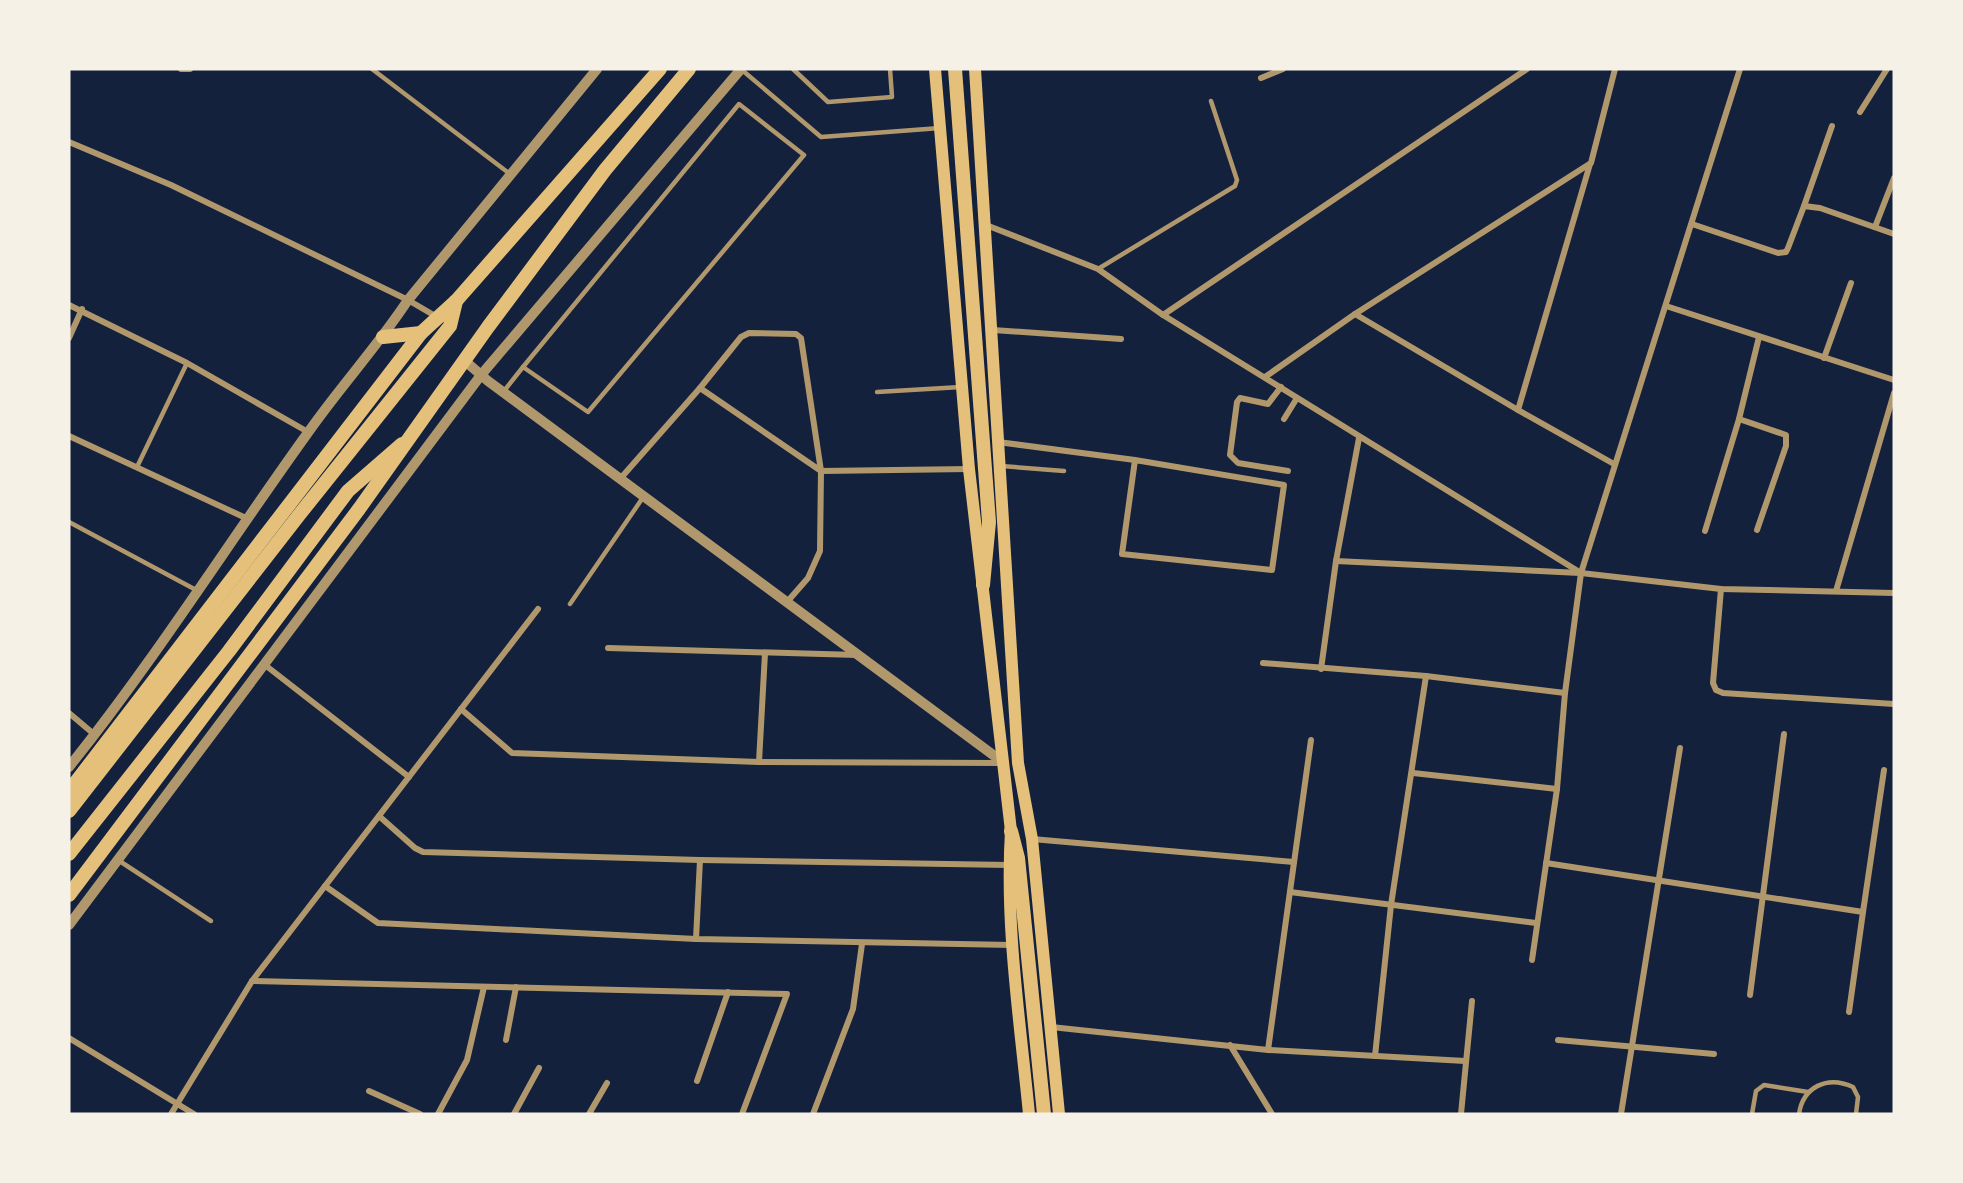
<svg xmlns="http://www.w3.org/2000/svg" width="1963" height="1183" font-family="'PT Sans',sans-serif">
<rect width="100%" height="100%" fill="#14213d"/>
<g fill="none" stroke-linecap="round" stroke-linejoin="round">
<!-- service -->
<g stroke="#b1986c" stroke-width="4.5">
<path d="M372,69L510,174"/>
<path d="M793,69L828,102L892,97L890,69"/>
<path d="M742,70L821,137L940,128"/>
<path d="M739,104L804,155L588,412L523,367Z"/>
<path d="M1098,269L1235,186L1237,180L1211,101"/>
<path d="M504,391L523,367"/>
<path d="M877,392L961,387"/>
<path d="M1001,466L1064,471"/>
<path d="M137,467L187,363"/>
<path d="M69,522L198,591"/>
<path d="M570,604L644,496"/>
<path d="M118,860L211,921"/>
<path d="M1752,1114L1756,1091L1764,1085L1808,1092"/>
<path d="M1799,1114C1803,1087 1827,1075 1853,1087L1858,1097L1856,1114"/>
</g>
<!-- minor -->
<g stroke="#b1986c" stroke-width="6">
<path d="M181,69H190"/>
<path d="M1261,78L1283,69"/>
<path d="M1860,112L1887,69"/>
<path d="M69,142L171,185L408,300L437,317"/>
<path d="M1804,206L1832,126"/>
<path d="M1692,224L1778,253L1786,252L1788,248L1804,206L1820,208L1894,234"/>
<path d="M986,225L1098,269L1163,315L1527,69"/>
<path d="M1875,227L1894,178"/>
<path d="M69,305L187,363L308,432"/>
<path d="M1666,306L1894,380"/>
<path d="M1355,314L1518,410L1590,164"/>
<path d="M1163,315L1581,573L1721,589L1894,593"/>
<path d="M993,330L1121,339"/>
<path d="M69,338L82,309"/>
<path d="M1824,358L1851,283"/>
<path d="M1265,377L1355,314L1591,163L1615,69"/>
<path d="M1281,387L1268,404L1240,398L1237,402L1230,455L1238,463L1288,471"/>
<path d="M700,388L741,337L749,333L796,334L801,338L821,471L820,551L808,578L787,602"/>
<path d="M1518,410L1614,464"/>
<path d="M1284,419L1297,398"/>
<path d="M1739,419L1786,435V446L1757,530"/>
<path d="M69,436L248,519"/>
<path d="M998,442L1135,460L1284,485L1272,570L1122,554L1135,460"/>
<path d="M620,479L700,388L821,471L969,469"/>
<path d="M1705,531L1739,419L1759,337"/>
<path d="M1336,561L1580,573"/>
<path d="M1721,589L1713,683L1716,690L1723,693L1894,704"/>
<path d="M1836,591L1894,393"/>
<path d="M608,648L857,655"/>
<path d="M1263,663L1426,676L1565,693"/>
<path d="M265,665L409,777"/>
<path d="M1321,669L1336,561L1359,438"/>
<path d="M461,709L512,753L759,762L1002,763"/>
<path d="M69,713L95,735"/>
<path d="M759,762L765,653"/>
<path d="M1413,773L1557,789"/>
<path d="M379,816L415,848L423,852L700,860L1009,865"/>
<path d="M1032,839L1294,862"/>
<path d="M1546,863L1863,912L1849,1012"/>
<path d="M325,886L378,923L696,939L1012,945"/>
<path d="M1290,892L1536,923"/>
<path d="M1863,912L1884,770"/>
<path d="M696,939L700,860"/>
<path d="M1532,960L1557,789L1565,693L1581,573L1740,69"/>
<path d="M252,981L787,994L742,1114"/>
<path d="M1750,995L1784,734"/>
<path d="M1051,1027L1268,1050L1465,1061"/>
<path d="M69,1038L194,1114"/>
<path d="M506,1040L516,987"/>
<path d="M1558,1040L1714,1054"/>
<path d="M1230,1045L1272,1114"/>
<path d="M1268,1050L1311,740"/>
<path d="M1375,1056L1391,905L1426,676"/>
<path d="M697,1081L728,992"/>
<path d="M369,1091L420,1114"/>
<path d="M171,1114L252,981L538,609"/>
<path d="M438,1114L467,1060L484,987"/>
<path d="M514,1114L539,1068"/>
<path d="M589,1114L607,1083"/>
<path d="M813,1114L853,1009L862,944"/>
<path d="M1461,1114L1472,1001"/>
<path d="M1621,1114L1680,748"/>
</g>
<!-- tertiary -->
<g stroke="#b1986c" stroke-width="10">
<path d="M465,361L488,381L1004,763"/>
<path d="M69,767C154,661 227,545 307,434C339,388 377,347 408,300L597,69"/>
<path d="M69,925L481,375L741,69"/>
</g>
<!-- secondary -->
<g stroke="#e5c07b" stroke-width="12">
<path d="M935,69L969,469L1011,831C1005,925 1020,1021 1029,1114"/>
<path d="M975,69L1018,763L1032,839L1059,1114"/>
</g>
<!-- primary -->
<g stroke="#e5c07b" stroke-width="14">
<path d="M69,811L299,515L450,326L456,301"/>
<path d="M69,854L229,651L348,491L402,444"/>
</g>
<!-- trunk -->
<g stroke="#e5c07b" stroke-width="14">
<path d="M955,69L989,522L983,585"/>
<path d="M383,337L421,333"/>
<path d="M69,791L421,333L456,301L660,69"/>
<path d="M1011,831L1018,858L1044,1114"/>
<path d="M69,895L359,509L488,327L605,170L689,69"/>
</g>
</g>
<!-- border -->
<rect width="1963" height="1183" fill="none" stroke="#f6f1e7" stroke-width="141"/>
</svg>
